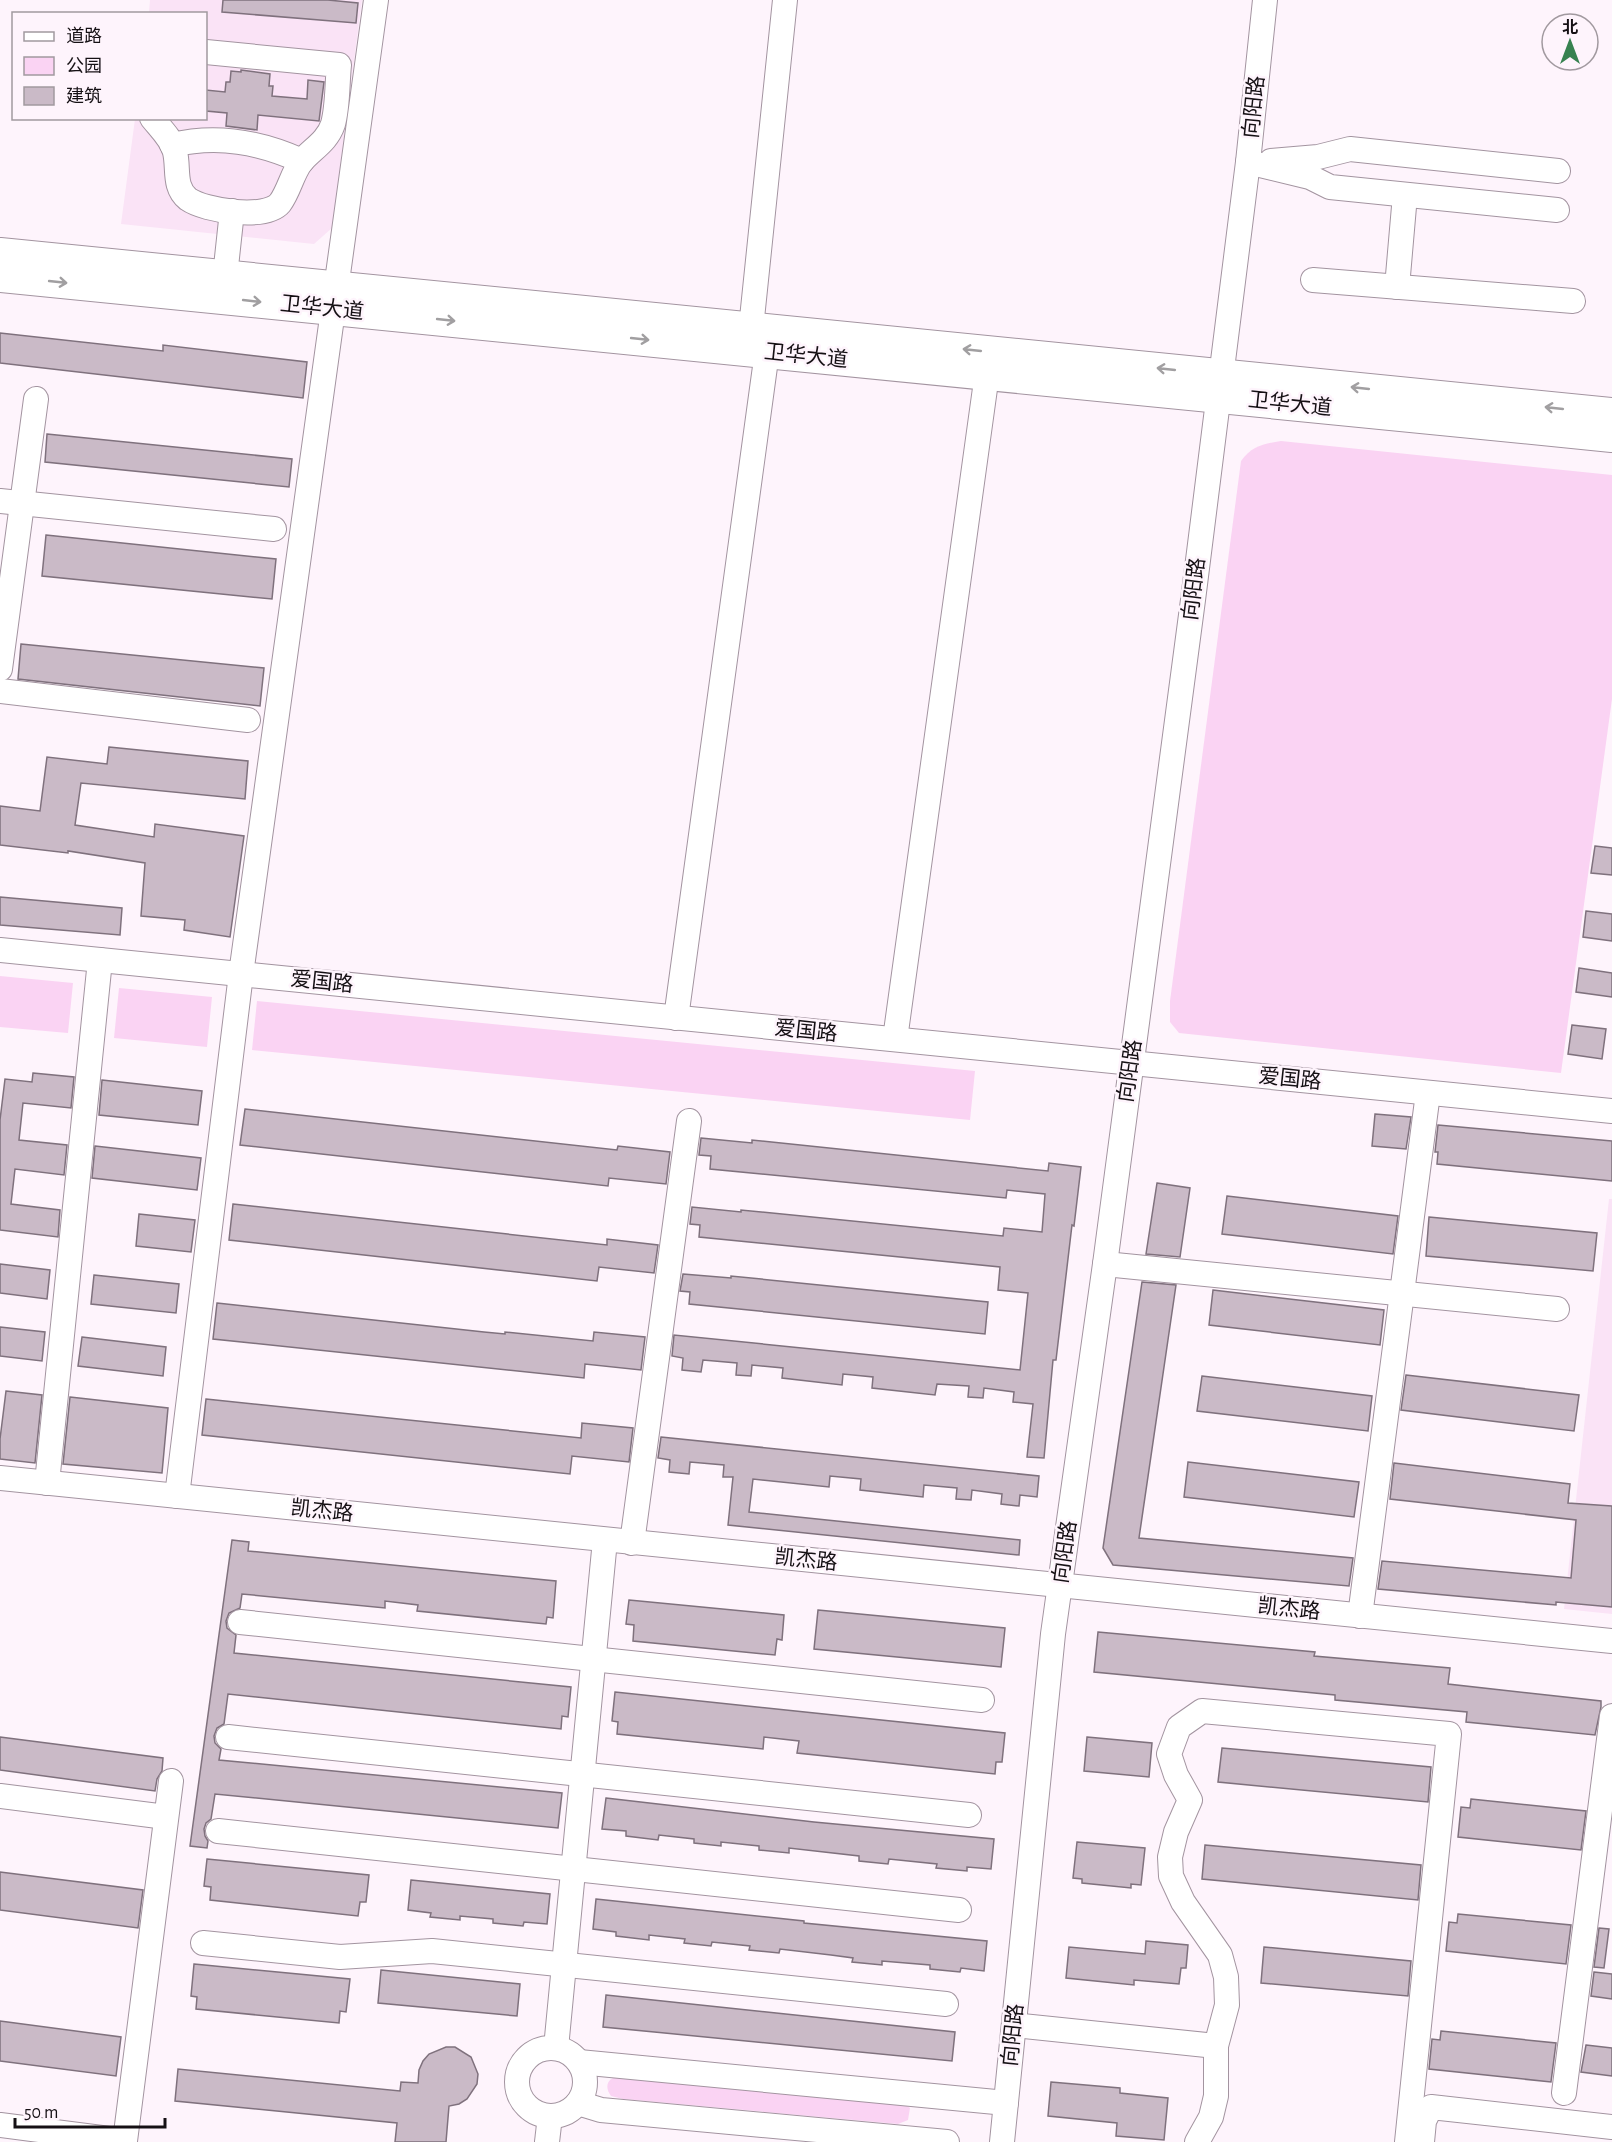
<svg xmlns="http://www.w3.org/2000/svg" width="1612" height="2142" font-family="'Alegreya Sans','Noto Sans SC',sans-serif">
<rect width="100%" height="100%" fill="#fef4fc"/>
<!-- built -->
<g fill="#fae3f6">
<path d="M150,0H362L332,228L314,244L121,224L135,119L206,118V14L149,13Z"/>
<path d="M1609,1199H1612V1614L1564,1609Z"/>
</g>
<!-- green -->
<g fill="#fad3f3">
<path d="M1281,441L1612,475V699L1561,1073L1179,1033L1170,1022V1001L1241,461C1252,446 1263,444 1281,441Z"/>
<path d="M0,976L73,983L68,1033L0,1027Z"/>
<path d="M119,988L212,997L207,1047L114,1038Z"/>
<path d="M257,1001L975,1071L970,1120L252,1050Z"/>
<path d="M617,2077L905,2104L910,2108L908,2120L898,2124L623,2099L611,2096C605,2088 606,2079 617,2077Z"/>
</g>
<!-- building -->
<g fill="#cabac7" stroke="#7f717d" stroke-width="1.5">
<path d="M223,0H328L358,3L356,23L222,12Z"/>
<path d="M241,70L270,74L269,86H273L272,96L307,99L308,80L324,82L319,121L258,115L257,130L226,126L227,113L206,111V90L225,92L226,82H230L231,71L241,72Z"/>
<path d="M0,333L163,351V345L307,362L303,398L0,363Z"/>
<path d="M47,434L292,459L289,487L45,462Z"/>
<path d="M46,535L276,559L272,599L42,576Z"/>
<path d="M21,644L264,668L260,706L18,679Z"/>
<path d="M109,747L248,761L245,799L81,783L75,825L154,837L155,824L244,836L230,937L184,930L185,920L141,916L145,863L68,851V853L0,845V806L40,811L47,757L107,764Z"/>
<path d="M1595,846L1612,848V875L1591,873Z"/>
<path d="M0,897L122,908L120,935L0,925Z"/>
<path d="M1586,911L1612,914V941L1583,937Z"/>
<path d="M1579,968L1612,973V997L1576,992Z"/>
<path d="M1572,1025L1606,1029L1602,1059L1568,1054Z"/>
<path d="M33,1073L74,1077L71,1108L23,1103L19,1140L67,1145L64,1175L15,1169L11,1204L60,1210L58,1237L0,1230V1120L5,1079L32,1082Z"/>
<path d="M102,1080L202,1091L198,1125L99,1115Z"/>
<path d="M245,1109L617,1150L618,1146L670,1152L666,1184L609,1178L608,1186L240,1145Z"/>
<path d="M1375,1114L1411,1117L1406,1149L1372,1146Z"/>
<path d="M1438,1125L1612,1141V1181L1437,1164L1438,1152H1435Z"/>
<path d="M701,1138L752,1143V1140L1048,1171L1049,1163L1081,1167L1074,1226L1072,1225L1056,1360H1053L1044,1458L1027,1457L1033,1404L1013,1402L1014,1392L984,1388L983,1398L968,1397L969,1386L937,1384L935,1395L872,1388L873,1377L843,1374L842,1385L782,1378L783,1368L752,1365L751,1376L736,1375L737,1363L703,1360L701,1372L682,1370L683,1358L672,1356L674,1335L1020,1370L1028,1293L998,1290L1000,1267L699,1237L700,1225L690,1224L692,1207L741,1212V1210L1003,1236L1004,1228L1042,1232L1045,1194L1007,1190L1006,1198L710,1169L711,1156L699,1155Z"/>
<path d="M95,1146L201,1158L197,1190L92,1178Z"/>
<path d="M1157,1183L1190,1188L1180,1257L1146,1254Z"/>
<path d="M1227,1196L1398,1216L1393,1254L1222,1234Z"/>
<path d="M233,1204L607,1245V1239L658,1245L654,1273L599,1267L597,1281L229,1240Z"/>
<path d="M139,1214L195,1220L191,1252L136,1246Z"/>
<path d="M1429,1217L1597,1233L1593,1271L1426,1256Z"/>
<path d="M0,1264L50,1270L47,1299L0,1293Z"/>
<path d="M683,1274L731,1278V1276L988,1302L985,1334L689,1304L690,1292L680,1291Z"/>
<path d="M94,1275L179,1284L176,1313L91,1304Z"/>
<path d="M1142,1282L1176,1285L1139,1538L1353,1558L1349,1586L1113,1565L1103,1548Z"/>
<path d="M1213,1290L1384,1310L1380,1345L1209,1325Z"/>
<path d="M217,1303L484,1332L505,1334V1332L593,1341L594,1332L645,1337L641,1370L585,1364L584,1378L213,1339Z"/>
<path d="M0,1327L45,1332L42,1361L0,1356Z"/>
<path d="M82,1337L166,1347L163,1376L78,1366Z"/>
<path d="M1406,1375L1579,1395L1574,1431L1401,1410Z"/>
<path d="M1202,1376L1372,1396L1368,1431L1197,1411Z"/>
<path d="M6,1391L42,1395L35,1463L0,1459V1439Z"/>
<path d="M70,1397L168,1408L162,1473L63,1464Z"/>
<path d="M206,1399L581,1438L582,1423L633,1428L629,1462L572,1456L570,1474L202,1435Z"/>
<path d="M661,1437L1039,1476L1037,1497L1020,1495L1019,1506L1001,1504L1002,1494L972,1490L971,1500L956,1499L957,1488L924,1485L923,1497L860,1490L861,1479L830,1476L829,1487L753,1479L749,1512L1020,1540L1019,1555L728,1525L733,1477H723L724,1465L690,1462L689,1474L669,1472L670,1460L658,1458Z"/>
<path d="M1188,1462L1359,1482L1354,1517L1184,1497Z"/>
<path d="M1394,1463L1570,1484L1568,1503L1612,1506V1607L1556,1602V1605L1378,1589L1382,1561L1571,1578L1576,1520L1390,1499Z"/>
<path d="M232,1540L249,1542L248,1551L556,1581L553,1618L547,1617L546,1624L417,1611L418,1605L385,1601V1608L242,1594L240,1608L229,1613L226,1621L227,1628L236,1635L234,1653L571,1687L568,1717L562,1716L561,1729L228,1694L224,1724L217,1728L214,1736L215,1743L221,1749L219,1760L562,1793L558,1828L215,1794L211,1819L206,1823L204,1829L205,1836L208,1841L207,1848L190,1846Z"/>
<path d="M629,1600L784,1615L782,1640L777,1639L775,1655L633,1641L634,1625L626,1624Z"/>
<path d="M818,1610L1005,1628L1001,1667L814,1649Z"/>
<path d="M1098,1632L1315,1652L1314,1656L1450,1668L1448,1684L1601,1701V1707L1595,1735L1466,1722L1467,1712L1335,1700V1695L1094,1672Z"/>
<path d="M615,1692L1005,1733L1002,1762H996L995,1774L797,1753L799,1741L764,1737L763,1749L617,1734L618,1722L612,1721Z"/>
<path d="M0,1737L163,1758L162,1771L157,1779L155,1791L0,1770Z"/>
<path d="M1087,1737L1152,1743L1149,1777L1084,1771Z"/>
<path d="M1222,1748L1431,1767L1428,1802L1218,1782Z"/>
<path d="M606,1798L814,1822L994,1839L991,1869L967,1867V1871L936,1868L937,1864L889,1859L888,1864L859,1861V1856L789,1848V1853L759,1850V1846L721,1842V1846L694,1843V1839L659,1835L658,1840L626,1836V1831L602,1829Z"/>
<path d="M1471,1799L1586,1811L1581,1850L1458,1837L1461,1807L1470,1808Z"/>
<path d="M1077,1842L1145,1848L1141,1885L1131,1884V1888L1082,1883V1879L1073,1878Z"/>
<path d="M1205,1845L1421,1865L1418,1900L1202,1879Z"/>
<path d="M207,1859L369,1875L366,1902H360L358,1916L210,1900L211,1887L204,1886Z"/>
<path d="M0,1872L143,1890L138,1928L0,1910Z"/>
<path d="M411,1880L550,1894L547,1924L524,1922L523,1926L493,1923V1919L460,1916V1920L430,1917L431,1913L408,1910Z"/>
<path d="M596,1899L804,1921V1923L987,1941L984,1971L961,1968L960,1972L930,1969V1965L882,1961V1965L852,1962L853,1958L831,1955L780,1949L779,1953L749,1950L750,1946L712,1942L711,1946L684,1943L685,1939L649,1935V1940L616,1936V1932L593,1929Z"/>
<path d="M1458,1914L1571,1925L1566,1964L1446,1951L1449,1922L1457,1923Z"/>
<path d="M1599,1928L1609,1929L1604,1968L1594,1967Z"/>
<path d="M1146,1941L1188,1945L1186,1968H1181L1179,1984L1134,1980V1985L1066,1978L1069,1947L1145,1954Z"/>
<path d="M1264,1947L1411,1961L1408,1996L1261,1983Z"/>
<path d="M194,1964L350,1979L346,2012L340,2011L339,2023L196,2009L197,1997L191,1996Z"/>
<path d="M381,1970L520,1984L517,2016L378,2003Z"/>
<path d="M1594,1972L1612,1974V1999L1591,1996Z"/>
<path d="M606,1995L955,2032L952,2061L603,2027Z"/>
<path d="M0,2021L121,2037L116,2076L0,2061Z"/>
<path d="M1441,2031L1556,2043L1551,2082L1429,2069L1432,2039L1440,2040Z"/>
<path d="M1586,2045L1612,2048V2076L1581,2072Z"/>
<path d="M446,2047H455L471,2057L478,2074L477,2084L467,2099L459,2104L449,2106L446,2142H395L397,2123L175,2101L178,2069L400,2091L401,2082L418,2083L419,2070L423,2061L429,2054Z"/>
<path d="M1051,2082L1120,2088V2093L1168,2098L1164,2140L1116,2136L1117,2123L1048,2116Z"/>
</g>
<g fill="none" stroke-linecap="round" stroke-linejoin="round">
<!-- minor casing -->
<g stroke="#a394a0" stroke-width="26">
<g id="minor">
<path d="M152,118C160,128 172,139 175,152C179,168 173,187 188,199C205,211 266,220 280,203C289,191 292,174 301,162C312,149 327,142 333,124C338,106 337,84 339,65L206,52"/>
<path d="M172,145C218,134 260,142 302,161"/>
<path d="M1271,161L1318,157L1350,149L1558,171"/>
<path d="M1248,162L1310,177L1330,187L1557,210"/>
<path d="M225,276L232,211"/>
<path d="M1313,280L1573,301"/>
<path d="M1397,287L1405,195"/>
<path d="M751,328L785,0"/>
<path d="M0,501L274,529"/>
<path d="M0,669L36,399"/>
<path d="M0,691L248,720"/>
<path d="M0,950L1612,1111"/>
<path d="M676,1018L767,352"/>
<path d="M895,1039L987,374"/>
<path d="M1105,1264L1557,1309"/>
<path d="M0,1478L1612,1641"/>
<path d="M47,1483L100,960"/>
<path d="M177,1496L241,974L376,0"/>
<path d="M632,1543L689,1121"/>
<path d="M1360,1616L1428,1093"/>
<path d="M240,1622L982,1700"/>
<path d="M228,1737L969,1815"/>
<path d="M0,1796L166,1817"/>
<path d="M218,1831L959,1910"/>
<path d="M203,1943L340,1957L432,1951L946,2004"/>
<path d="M1014,2025L1216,2046"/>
<circle cx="551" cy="2082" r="34"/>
<path d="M556,2048L605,1540"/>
<path d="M579,2062L1006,2103"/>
<path d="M1564,2093L1612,1716"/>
<path d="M578,2103L601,2110L947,2142"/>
<path d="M0,2125L125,2141L171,1781"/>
<path d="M547,2142L550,2116"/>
<path d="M1002,2142L1053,1634L1105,1264L1193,600L1248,162L1265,0"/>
<path d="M1197,2142L1211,2117L1216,2096V2046L1227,2005L1226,1977L1220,1955L1183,1902L1171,1876L1170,1857L1176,1832L1190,1800L1176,1775L1169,1754L1179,1727L1202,1711L1449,1734L1407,2142"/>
<path d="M1422,2142L1424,2121L1431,2107L1612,2127"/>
</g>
</g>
<!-- major casing -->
<g stroke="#a394a0" stroke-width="34">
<g id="major">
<path d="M0,254L1612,414"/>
<path d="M0,276L1612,436"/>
</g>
</g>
<!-- minor -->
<use href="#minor" stroke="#fff" stroke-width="24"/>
<!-- major -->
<use href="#major" stroke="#fff" stroke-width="32"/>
</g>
<!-- one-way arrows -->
<defs><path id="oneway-shaft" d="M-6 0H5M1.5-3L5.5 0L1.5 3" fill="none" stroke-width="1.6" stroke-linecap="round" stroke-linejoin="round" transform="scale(1.5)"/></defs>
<g stroke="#a19fa1">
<use href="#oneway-shaft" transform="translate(58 282) rotate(6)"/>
<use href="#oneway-shaft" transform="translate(252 301) rotate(6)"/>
<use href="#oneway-shaft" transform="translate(446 320) rotate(6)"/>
<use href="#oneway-shaft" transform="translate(640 339) rotate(6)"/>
<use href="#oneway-shaft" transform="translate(972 350) rotate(-174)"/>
<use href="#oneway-shaft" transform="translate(1166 369) rotate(-174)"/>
<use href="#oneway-shaft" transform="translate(1360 388) rotate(-174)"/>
<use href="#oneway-shaft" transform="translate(1554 408) rotate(-174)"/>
</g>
<g text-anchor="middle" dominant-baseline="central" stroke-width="5" stroke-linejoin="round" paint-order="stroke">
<!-- street labels -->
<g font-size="21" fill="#151014" stroke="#fef4fc">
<text transform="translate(1254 107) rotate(-84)">向阳路</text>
<text transform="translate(322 308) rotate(6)">卫华大道</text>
<text transform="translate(806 356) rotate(6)">卫华大道</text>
<text transform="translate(1290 404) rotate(6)">卫华大道</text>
<text transform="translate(1194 589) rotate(-83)">向阳路</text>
<text transform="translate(322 982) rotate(6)">爱国路</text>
<text transform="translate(806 1031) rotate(6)">爱国路</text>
<text transform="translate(1130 1071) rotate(-82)">向阳路</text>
<text transform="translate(1290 1079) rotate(6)">爱国路</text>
<text transform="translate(322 1511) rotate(6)">凯杰路</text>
<text transform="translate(1065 1552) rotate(-82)">向阳路</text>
<text transform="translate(806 1560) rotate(6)">凯杰路</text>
<text transform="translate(1289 1609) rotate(6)">凯杰路</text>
<text transform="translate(1013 2035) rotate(-84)">向阳路</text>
</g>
</g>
<!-- legend -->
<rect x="12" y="12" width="195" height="108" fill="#fef4fc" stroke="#a1999f" stroke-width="1.5"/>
<rect x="24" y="32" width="30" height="9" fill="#ffffff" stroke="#a1999f" stroke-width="1.5"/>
<text x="66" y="42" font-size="18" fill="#151014">道路</text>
<rect x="24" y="57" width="30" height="18" fill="#fad3f3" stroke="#a1999f" stroke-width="1.5"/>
<text x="66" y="72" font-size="18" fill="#151014">公园</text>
<rect x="24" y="87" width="30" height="18" fill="#cabac7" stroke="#a1999f" stroke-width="1.5"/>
<text x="66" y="102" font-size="18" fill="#151014">建筑</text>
<!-- north arrow -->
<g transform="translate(1570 42)"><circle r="28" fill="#fef4fc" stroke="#a1999f" stroke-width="1.5"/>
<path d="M0-4.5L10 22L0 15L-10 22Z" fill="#378250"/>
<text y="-9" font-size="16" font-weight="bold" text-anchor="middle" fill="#151014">北</text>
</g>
<!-- scale -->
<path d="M15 2118v9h150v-9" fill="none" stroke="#151014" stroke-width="3"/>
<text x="24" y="2118" font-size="18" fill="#151014" stroke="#fef4fc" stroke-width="4.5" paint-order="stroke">50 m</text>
</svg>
